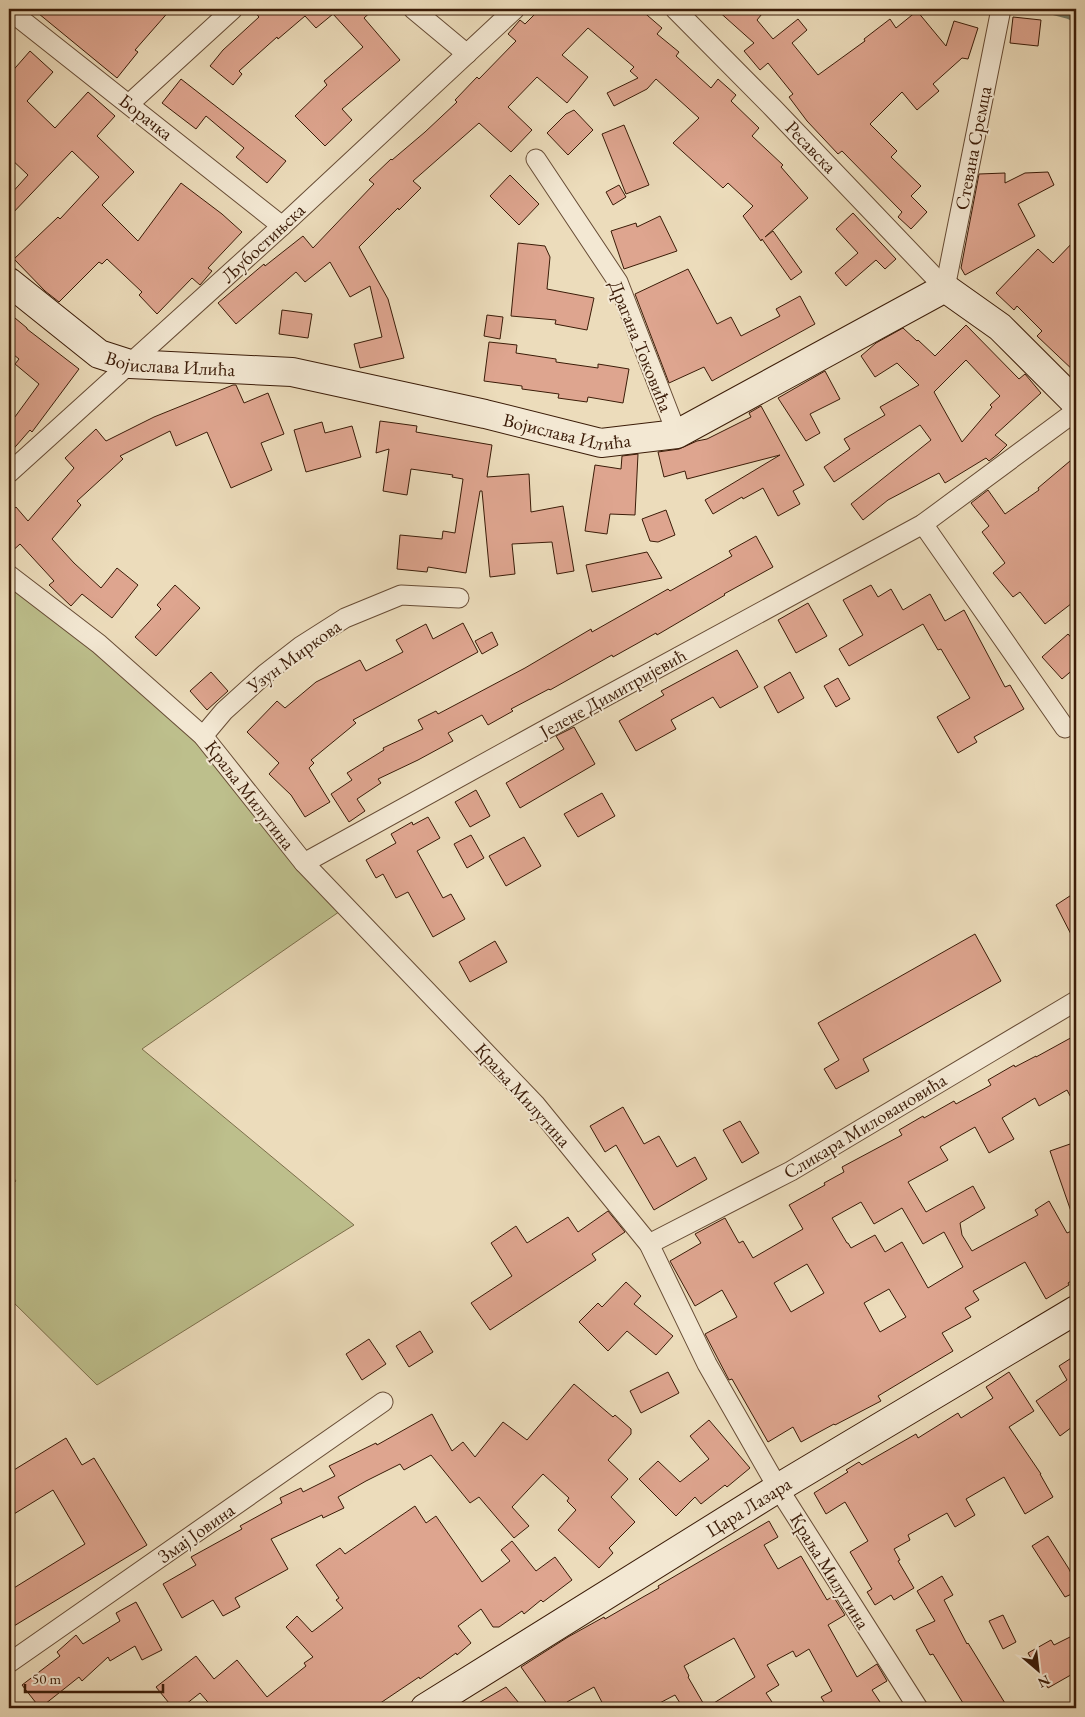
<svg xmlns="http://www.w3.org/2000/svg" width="1085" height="1717" font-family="'EB Garamond',serif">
<rect width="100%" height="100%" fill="#ecdcbb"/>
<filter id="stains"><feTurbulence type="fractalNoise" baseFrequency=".004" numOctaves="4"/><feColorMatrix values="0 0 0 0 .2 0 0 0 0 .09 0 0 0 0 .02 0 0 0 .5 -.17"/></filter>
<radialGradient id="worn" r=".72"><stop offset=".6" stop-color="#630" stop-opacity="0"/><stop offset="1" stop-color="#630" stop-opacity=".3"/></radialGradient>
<!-- green -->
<path fill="#bdbf8c" stroke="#7c6e4a" d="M9,576L203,736L346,907L142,1049L354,1225L97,1385L9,1298V1188L16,1181L9,1172Z"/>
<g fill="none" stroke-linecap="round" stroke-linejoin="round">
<!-- stream -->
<path stroke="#747c69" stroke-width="5.5" d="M1041,9L1068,16L1076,20"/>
</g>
<!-- building -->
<g fill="#dea58f" stroke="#3b1c08" fill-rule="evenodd">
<path d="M33,9H171L135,50L138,52L117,78Z"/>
<path d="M252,9H374L364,18L400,60L342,109L352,120L325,146L295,116L327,85L324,81L363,47L333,14L316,28L305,16L278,39L277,37L239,71L242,74L233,85L210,66L223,50L259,17Z"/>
<path d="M540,9H640L662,28L657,34L679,52L676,56L711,88L718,79L736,95L731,101L759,128L752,136L783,165L781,167L808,198L765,237L773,231L802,272L791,280L762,239L761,241L743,216L753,206L728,183L723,188L673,143L699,118L656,79L647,89L614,106L607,93L638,78L630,71L634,67L588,28L562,55L588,77L567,103L537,77L508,107L532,130L511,152L479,123L413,181L421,188L399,210L398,208L359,247L388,299L404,358L360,368L354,344L382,337L370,286L350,297L330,262L305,282L296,272L236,324L218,303L264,264L265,266L303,236L313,248L374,184L369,180L391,159L392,160L425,132L457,102L455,100L477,77L479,79L516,41L508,34L520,20L525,24Z"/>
<path d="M716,9H766L757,20L773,39L798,19L807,30L792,43L818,75L865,41L864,39L890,19L896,28L917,11L946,46L954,21L978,28L968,59L962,58L933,84L939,91L917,110L902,92L870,124L897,151L891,157L921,186L911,196L927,212L911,229L898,217L902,212L842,151L838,154L807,121L789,97L793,94L768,63L760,70L744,51L754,43Z"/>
<path d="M1013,17L1041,20L1038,46L1010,43Z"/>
<path d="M30,51L53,72L27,101L55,128L88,92L115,116L97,136L134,172L102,205L138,241L181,183L222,214L242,232L208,268L212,271L200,285L192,278L157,314L139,295L142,292L107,259L102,264L99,262L59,302L45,291L14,259L58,217L60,219L99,177L72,151L9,217V196L28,175L9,157V75Z"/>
<path d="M181,79L286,161L267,183L236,157L244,148L206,116L196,129L162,103Z"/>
<path d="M574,110L593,130L568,155L547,133L566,114Z"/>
<path d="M624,125L649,185L626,194L602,134Z"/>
<path d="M1048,172L1054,185L1018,204L1035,236L965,275L961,268L979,174L1005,173V183L1025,173Z"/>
<path d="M510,175L539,204L519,225L490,196Z"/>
<path d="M619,185L626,197L613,205L606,192Z"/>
<path d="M853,213L896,259L885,269L876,260L846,286L835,273L858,253L836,229Z"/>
<path d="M660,216L677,251L624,269L611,231L636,223L637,227Z"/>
<path d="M1076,239V373L1037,336L1042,331L1017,306L1014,310L996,293L1038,249L1053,263Z"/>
<path d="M518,243L545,246L550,257L547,289L594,298L587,330L555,324L556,320L511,316Z"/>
<path d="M688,269L717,324L731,317L741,336L780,316L776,309L800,296L815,324L712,381L704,367L669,383L635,294Z"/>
<path d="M282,310L312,314L308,338L279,334Z"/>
<path d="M9,313L27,328V329L79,369L32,432L30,430L9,454V425L39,384L15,364L19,359L9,351Z"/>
<path d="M487,315L503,317L500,339L484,336Z"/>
<path d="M966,325L1019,379L1025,374L1041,393L995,435L1007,445L998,454L989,461L986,458L945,483L939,473L888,500L863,520L851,504L931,440L920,425L834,482L824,467L850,449L844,439L885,415L880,407L919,385L897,363L875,377L861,356L876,343L903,328L917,341L918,340L935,356ZM966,360L1000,396L990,405L992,407L962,442L934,392Z"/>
<path d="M489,342L517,345L516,353L556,359V362L598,368V364L629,369L623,403L588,397L587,402L558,398L559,394L522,389V386L484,381Z"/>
<path d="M825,371L840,399L810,414L820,433L806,441L778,398Z"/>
<path d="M233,385H236L244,403L268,393L284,434L261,443L272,470L231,488L207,432L176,446L170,431L120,456L123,459L77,501L81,505L52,539L74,563L101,588L117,568L138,585L112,618L82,594L71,606L49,585L54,581L20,544L9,554V513L16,507L28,521L74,468L65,458L96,429L106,441L154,417Z"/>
<path d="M761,406L804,485L793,491L800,504L778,516L763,488L743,499L742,497L713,514L705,500L780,455L687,479L685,471L664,477L658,452L679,449L697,441L707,439L751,417L749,413Z"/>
<path d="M380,421L417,426L416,432L492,445L487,477L529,474L531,512L563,506L574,571L557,574L552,542L512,544L515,574L490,577L482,491H480L466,573L428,567L427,572L397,569L400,535L442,539L443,531L455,533L463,479L452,477L453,475L411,469L407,495L383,491L389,449L376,453Z"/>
<path d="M322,422L325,433L352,426L361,457L306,472L294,430Z"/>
<path d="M638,454L635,515L610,514L607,534L585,531L595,465L621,469L622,456Z"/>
<path d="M1070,461L1076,469V600L1045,624L1020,592L1013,597L993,573L1005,563L982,532L989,526L971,503L988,490L1005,514L1039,490L1038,488Z"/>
<path d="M666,510L675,535L658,542L650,541L642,519Z"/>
<path d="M756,536L773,567L724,594L725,595L657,635L656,633L613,657L612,655L550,690L549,689L511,709L513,711L488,725L482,715L448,733L453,741L418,760L378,779L381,783L357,799L365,811L349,822L331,794L352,780L347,773L384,750L383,748L423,729L418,720L436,711L438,714L525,668L591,629L592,632L668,589L670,591L732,556L729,551Z"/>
<path d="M647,552L662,578L592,592L586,565Z"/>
<path d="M175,585L200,608L156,656L135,637L161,609L157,605Z"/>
<path d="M871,585L878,597L891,589L903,610L930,594L945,621L964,610L1005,687L1010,685L1024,709L974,737L977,742L958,753L937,717L970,698L941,649L938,650L923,624L849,666L839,649L863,635L843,600Z"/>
<path d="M808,603L827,636L796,653L778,620Z"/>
<path d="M463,623L478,652L353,720L356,723L311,760L314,763L309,768L330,802L305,817L291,795L269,774L279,763L247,732L277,701L285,708L316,682L360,660L366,671L403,652L396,640L426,624L433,639Z"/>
<path d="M492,632L498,645L482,654L475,641Z"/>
<path d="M1068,634L1076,643V667L1062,679L1042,657Z"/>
<path d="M737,650L758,687L720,708L713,697L671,720L676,729L636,751L619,721L664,695L661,691Z"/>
<path d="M211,672L228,691L207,710L190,691Z"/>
<path d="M790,672L804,698L778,713L764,687Z"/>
<path d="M838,678L850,699L836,707L824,686Z"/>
<path d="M574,727L595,764L520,808L506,783L564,749L556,736Z"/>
<path d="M476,790L490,816L470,827L455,802Z"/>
<path d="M602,793L615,816L578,837L564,814Z"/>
<path d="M428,817L440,838L417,851L443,898L451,894L465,919L433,937L408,892L396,898L383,874L376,878L366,860L396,843L391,834L412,822L413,825Z"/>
<path d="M471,835L484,858L467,868L454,844Z"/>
<path d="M524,837L541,866L506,886L489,856Z"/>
<path d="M1076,892V944L1056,905Z"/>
<path d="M975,934L1001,981L863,1059L869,1071L836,1089L824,1069L839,1060L818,1023Z"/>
<path d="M495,941L507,962L470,982L459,962Z"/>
<path d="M1076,1035V1107L1067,1090L1039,1106L1035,1098L1002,1118L1014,1139L989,1153L975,1127L940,1147L948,1160L908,1182L926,1212L973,1186L985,1208L960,1223L962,1235L972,1251L1038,1215L1035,1210L1049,1201L1067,1233L1076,1229V1278L1068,1283L1069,1285L1046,1299L1025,1262L973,1291L979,1300L965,1308L971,1317L942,1333L953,1351L878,1396L881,1401L835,1425L834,1424L801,1442L793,1427L768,1442L732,1379L729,1380L705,1334L737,1317L722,1290L695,1306L670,1261L701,1243L695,1234L725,1218L739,1243L743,1241L753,1258L803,1229L789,1205L825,1185L824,1183L844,1172L842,1167L902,1135L899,1130L923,1116L924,1118L954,1101L956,1104L991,1085L988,1080L1014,1065L1015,1067L1036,1056V1057ZM861,1202L874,1224L902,1208L923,1244L944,1232L963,1267L928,1288L902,1242L885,1252L875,1235L851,1248L848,1243H847L832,1218ZM807,1264L824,1293L791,1312L774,1283ZM889,1289L906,1317L880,1332L864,1303Z"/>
<path d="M623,1107L644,1144L659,1136L677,1167L695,1157L707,1179L654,1210L616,1145L605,1152L590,1126Z"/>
<path d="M740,1121L759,1153L742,1163L723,1130Z"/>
<path d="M1073,1143L1076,1151V1220H1074L1050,1151Z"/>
<path d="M608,1211L625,1232L592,1254L596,1260L490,1330L471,1303L512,1276L491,1243L516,1226L527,1243L568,1217L578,1232Z"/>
<path d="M626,1282L641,1296L634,1304L673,1336L656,1355L627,1331L608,1351L579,1322L598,1303L602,1307Z"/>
<path d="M420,1331L433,1352L409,1367L396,1346Z"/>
<path d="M369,1339L386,1364L362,1380L346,1354Z"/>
<path d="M1076,1355V1424L1060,1436L1036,1401L1067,1380L1059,1366Z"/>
<path d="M668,1372L679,1393L641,1413L630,1391Z"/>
<path d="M1009,1372L1034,1411L1009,1427L1041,1474H1040L1053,1497L1025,1514L1004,1477L966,1499L975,1515L955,1527L947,1513L908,1535L910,1540L894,1549L900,1560L898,1561L914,1588L894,1600L891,1595L875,1605L867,1592L872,1589L850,1552L868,1541L845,1502L826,1514L814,1493L848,1472L846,1470L859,1462L862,1465L916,1434L918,1438L958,1413L961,1418L993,1398L986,1387Z"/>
<path d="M574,1384L613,1417L615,1415L631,1429V1434L608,1460L628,1479L611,1497L635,1522L609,1548L613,1553L599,1568L558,1530L576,1510L567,1501L569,1498L543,1474L512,1507L529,1526L514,1538L479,1497L470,1503L431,1455L404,1470L400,1464L366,1481L338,1497L344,1508L323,1518L322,1515L271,1539L288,1569L235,1598L240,1607L223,1616L213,1600L182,1618L163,1584L196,1565L191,1557L242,1529L240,1526L282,1503L280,1498L301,1488L303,1492L335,1476L329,1466L376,1443L377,1445L432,1414L452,1451L463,1442L475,1457L503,1422L527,1440Z"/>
<path d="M709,1420L750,1468L727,1487L725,1485L701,1504L695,1497L676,1516L639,1479L658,1461L680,1482L709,1459L690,1436Z"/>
<path d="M66,1438L82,1465L94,1458L147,1545L9,1629V1591L85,1544L53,1490L9,1517V1473Z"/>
<path d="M415,1506L426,1523L436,1516L482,1582L510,1561L501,1550L512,1541L536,1571L555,1557L572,1580L543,1602L541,1600L524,1614L522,1611L499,1627H493L481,1609L458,1626L471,1643L457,1655L456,1653L420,1679L419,1677L373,1708H213L200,1693L181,1708H173L156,1687L196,1656L214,1679L237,1660L267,1697L306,1666L304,1663L313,1657L286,1627L297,1616L312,1632L343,1608L336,1600L339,1598L316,1565L340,1548L345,1554Z"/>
<path d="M769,1521L778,1537L764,1545L778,1569L801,1556L827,1600L833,1596L845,1615L828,1625L857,1677L877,1664L887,1681L872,1690L884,1708H828L821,1697L832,1691L809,1649L796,1657L793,1651L767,1665L779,1685L766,1693L776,1708H706L755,1677L734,1638L684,1666L689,1676L688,1677L706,1708H683L675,1695L650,1708H605L594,1687L567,1702L570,1708H550L521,1667L568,1637L604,1617L605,1619L643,1597L659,1588L658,1586Z"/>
<path d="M1048,1536L1069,1569L1076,1584V1592L1065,1597L1032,1546Z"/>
<path d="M942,1576L953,1595L944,1600L967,1644L968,1643L1008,1708H966L933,1654L930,1655L916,1630L935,1621L917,1591Z"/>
<path d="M136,1602L162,1650L142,1660L135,1646L110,1661L108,1657L82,1681L79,1677L40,1708L22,1685L60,1656L57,1652L76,1635L83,1644L120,1621L116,1613Z"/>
<path d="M1003,1615L1016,1642L1003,1649L989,1621Z"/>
<path d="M1076,1634V1672L1048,1688L1028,1653L1051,1640L1054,1645Z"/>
<path d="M506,1687L523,1708H470Z"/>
</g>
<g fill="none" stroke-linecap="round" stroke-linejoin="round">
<!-- street casing -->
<g stroke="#674c35" stroke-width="21">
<g id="street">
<path d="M413,9L467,54"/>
<path d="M675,9L773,108L945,288"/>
<path d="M9,10L282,226"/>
<path d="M129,104L233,9"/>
<path d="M536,159L618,282L677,434"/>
<path d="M945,288L1001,9"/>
<path d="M9,473L282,226L515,9"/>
<path d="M923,524L1065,728"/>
<path d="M9,575L99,644L203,736L304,863L535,1104L649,1244L707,1364L778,1488L918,1708"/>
<path d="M203,736L224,711L265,674L301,646L345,618L401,595L459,598"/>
<path d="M304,863L590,705L923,524L1076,411"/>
<path d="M649,1244L791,1171L1076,1001"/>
<path d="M9,1663L383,1402"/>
</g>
</g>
<!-- secondary casing -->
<g stroke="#3b1c08" stroke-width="30">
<g id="secondary">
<path id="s1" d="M9,282L99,354L130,364L292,372L485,414L601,443L677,434L945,288L1000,327L1076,403"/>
<path id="s2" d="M425,1708L778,1488L1076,1310"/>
</g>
</g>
<!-- street -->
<use href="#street" stroke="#f3e8d3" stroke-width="19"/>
<!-- secondary -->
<use href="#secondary" stroke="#f3e8d3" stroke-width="28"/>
</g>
<g text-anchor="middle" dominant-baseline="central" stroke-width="4" stroke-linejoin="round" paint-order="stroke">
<!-- street labels -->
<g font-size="19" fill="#3b1c08" stroke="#f3e8d3">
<text transform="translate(146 117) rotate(38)">Борачка</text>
<text transform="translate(811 147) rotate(46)">Ресавска</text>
<text transform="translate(973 148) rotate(-79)">Стевана Сремца</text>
<text transform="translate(263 243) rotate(-43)">Љубостињска</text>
<text transform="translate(641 346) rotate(68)">Драгана Токовића</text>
<text stroke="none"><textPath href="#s1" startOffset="188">Војислава Илића</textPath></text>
<text stroke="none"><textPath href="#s1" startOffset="592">Војислава Илића</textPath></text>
<text transform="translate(294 656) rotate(-36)">Узун Миркова</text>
<text transform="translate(613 693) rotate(-29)">Јелене Димитријевић</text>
<text transform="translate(250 795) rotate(52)">Краља Милутина</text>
<text transform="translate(523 1095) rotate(48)">Краља Милутина</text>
<text transform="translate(865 1126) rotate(-31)">Сликара Миловановића</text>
<text stroke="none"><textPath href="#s2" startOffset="381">Цара Лазара</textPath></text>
<text transform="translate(196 1533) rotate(-35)">Змај Јовина</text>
<text transform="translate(830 1571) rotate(58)">Краља Милутина</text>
</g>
</g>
<!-- margin -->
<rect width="1085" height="1717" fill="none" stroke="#ecdcbb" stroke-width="30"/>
<rect x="10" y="10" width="1065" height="1697" fill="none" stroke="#3b1c08" stroke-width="2.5"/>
<rect x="15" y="15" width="1055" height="1687" fill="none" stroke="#3b1c08"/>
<!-- north arrow -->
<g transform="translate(1038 1670) rotate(152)" stroke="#f3e8d3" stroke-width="4" paint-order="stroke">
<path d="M0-4L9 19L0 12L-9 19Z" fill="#3b1c08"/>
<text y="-8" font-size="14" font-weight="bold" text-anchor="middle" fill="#3b1c08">N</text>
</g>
<!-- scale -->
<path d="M25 1684v8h138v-8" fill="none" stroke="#3b1c08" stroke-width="2.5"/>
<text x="32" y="1684" font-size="15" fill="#3b1c08" stroke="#f3e8d3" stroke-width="4" paint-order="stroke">50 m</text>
<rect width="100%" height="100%" filter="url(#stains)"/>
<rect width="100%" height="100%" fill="url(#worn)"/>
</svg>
